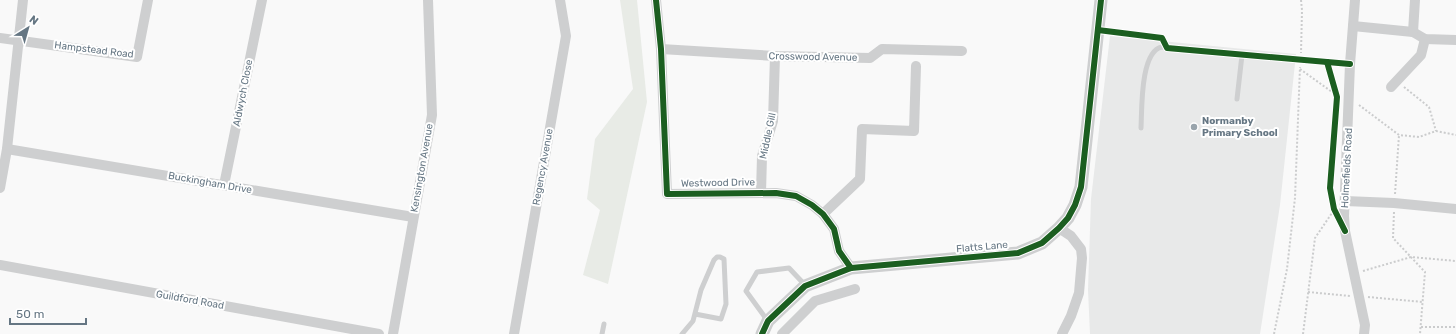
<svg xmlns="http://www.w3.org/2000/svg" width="1456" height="334" font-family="Rubik,sans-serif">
<rect width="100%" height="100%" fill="#f9f9f9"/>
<!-- built -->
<path fill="#e8e9e9" d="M1110,36L1296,54L1280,205L1260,334H1090L1088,290L1091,199Z"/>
<!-- green -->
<path fill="#e8ebe6" d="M620,0H637L647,102L608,284L583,275L600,210L587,199L595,139L633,89Z"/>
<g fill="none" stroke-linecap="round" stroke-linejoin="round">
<!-- path -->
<g stroke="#cbcccd" stroke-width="2" stroke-dasharray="2 2" stroke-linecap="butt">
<path d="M1301,0L1302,10L1301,53"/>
<path d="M1300,69L1339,97"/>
<path d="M1404,87L1429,107L1436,131"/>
<path d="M1359,105L1399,135L1419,137L1436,131L1456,135"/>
<path d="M1395,194L1399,135"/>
<path d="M1394,212L1393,238L1425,272L1420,334"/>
<path d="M1363,271L1411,257L1456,261"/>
<path d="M1308,292L1350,296"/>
<path d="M1368,297L1423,302"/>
<path d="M1421,327H1456"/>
<path d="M1274,334L1287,269L1295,198L1300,67"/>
<path d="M1303,334L1315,238L1334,210"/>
</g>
<!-- service -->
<g stroke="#cecfd0" stroke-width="5">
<path d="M1237,99L1242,55"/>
<path d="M1141,128C1142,110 1140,51 1162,47L1350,64"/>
<path d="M767,320L746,291L757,272L789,268L805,285"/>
<path d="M602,334L604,324"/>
<path d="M682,334L693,321L701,290L714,260L717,257H720L724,259L726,304L721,319L695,314"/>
</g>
<!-- minor -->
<g stroke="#cecfd0" stroke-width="10">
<path d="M656,0L661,49L667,194L776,193L796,196L812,205L823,214L834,229L839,251L851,268"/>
<path d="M1355,0L1350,64L1344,216L1345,231L1365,325L1364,334"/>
<path d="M1353,26L1413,32L1425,39L1456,40"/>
<path d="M1413,32L1415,0"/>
<path d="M0,38L137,57L148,0"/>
<path d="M661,49L775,56L870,58L882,49L962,51"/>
<path d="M1391,87L1421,55L1425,39"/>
<path d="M7,149L413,217"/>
<path d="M224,185L262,0"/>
<path d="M0,188L7,149L23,0"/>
<path d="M761,193L762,156L773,121L775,56"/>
<path d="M1345,201L1394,203L1456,209"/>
<path d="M823,214L860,179L862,129L914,131L916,66"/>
<path d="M1059,228L1071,236L1081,249L1082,258L1079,293L1071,316L1062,334"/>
<path d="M0,265L379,334"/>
<path d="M393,334L432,115L428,0"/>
<path d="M514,334L566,36L560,0"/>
<path d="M782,334L815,301L855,289"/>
</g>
<!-- tertiary -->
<path stroke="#cecfd0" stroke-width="13" d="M762,334L768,321L805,286L851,268L1018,253L1042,243L1059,228L1068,218L1075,205L1081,187L1101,0"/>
<!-- cycleway casing -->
<g stroke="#fff" stroke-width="8">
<g id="cycleway">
<path d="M656,0L661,49L667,194L776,193L796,196L812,205L823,214L834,229L839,251L851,268"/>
<path d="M1098,30L1162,38L1167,48L1350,64"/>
<path d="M1327,62L1337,97L1330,188L1334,209L1345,231"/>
<path d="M762,334L768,321L805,286L851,268L1018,253L1042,243L1059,228L1068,218L1075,205L1081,187L1101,0"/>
</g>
</g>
<!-- cycleway -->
<use href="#cycleway" stroke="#1b5e20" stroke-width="6"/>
</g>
<!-- markers -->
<circle fill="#99a4ac" stroke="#fff" stroke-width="1.5" cx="1194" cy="127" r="4"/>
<g text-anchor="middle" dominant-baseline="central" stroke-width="4" stroke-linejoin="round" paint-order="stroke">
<!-- street labels -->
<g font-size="10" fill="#657683" stroke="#fff">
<text transform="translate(94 50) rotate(7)">Hampstead Road</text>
<text transform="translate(813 57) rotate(1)">Crosswood Avenue</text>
<text transform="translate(243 93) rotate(-79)">Aldwych Close</text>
<text transform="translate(768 136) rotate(-78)">Middle Gill</text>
<text transform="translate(543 167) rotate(-80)">Regency Avenue</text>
<text transform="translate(422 168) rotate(-80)">Kensington Avenue</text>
<text transform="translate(1347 168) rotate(-87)">Holmefields Road</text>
<text transform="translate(210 183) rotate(10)">Buckingham Drive</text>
<text transform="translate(718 183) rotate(-1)">Westwood Drive</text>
<text transform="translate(982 247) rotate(-5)">Flatts Lane</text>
<text transform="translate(190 300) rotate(10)">Guildford Road</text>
</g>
<!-- poi labels -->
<g font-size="10" font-weight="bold" fill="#657683" stroke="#fff" text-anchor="start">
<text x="1202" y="121">Normanby<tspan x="1202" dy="12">Primary School</tspan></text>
</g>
</g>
<!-- north arrow -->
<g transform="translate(28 28) rotate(37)" stroke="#ffffff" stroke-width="3" paint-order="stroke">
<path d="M0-3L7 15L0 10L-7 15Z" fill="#657683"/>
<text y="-6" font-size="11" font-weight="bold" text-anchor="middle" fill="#657683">N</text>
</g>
<!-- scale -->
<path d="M10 318v6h76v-6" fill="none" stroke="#657683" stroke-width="2"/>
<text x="16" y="318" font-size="12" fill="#657683" stroke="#ffffff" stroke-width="3" paint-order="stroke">50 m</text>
</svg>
